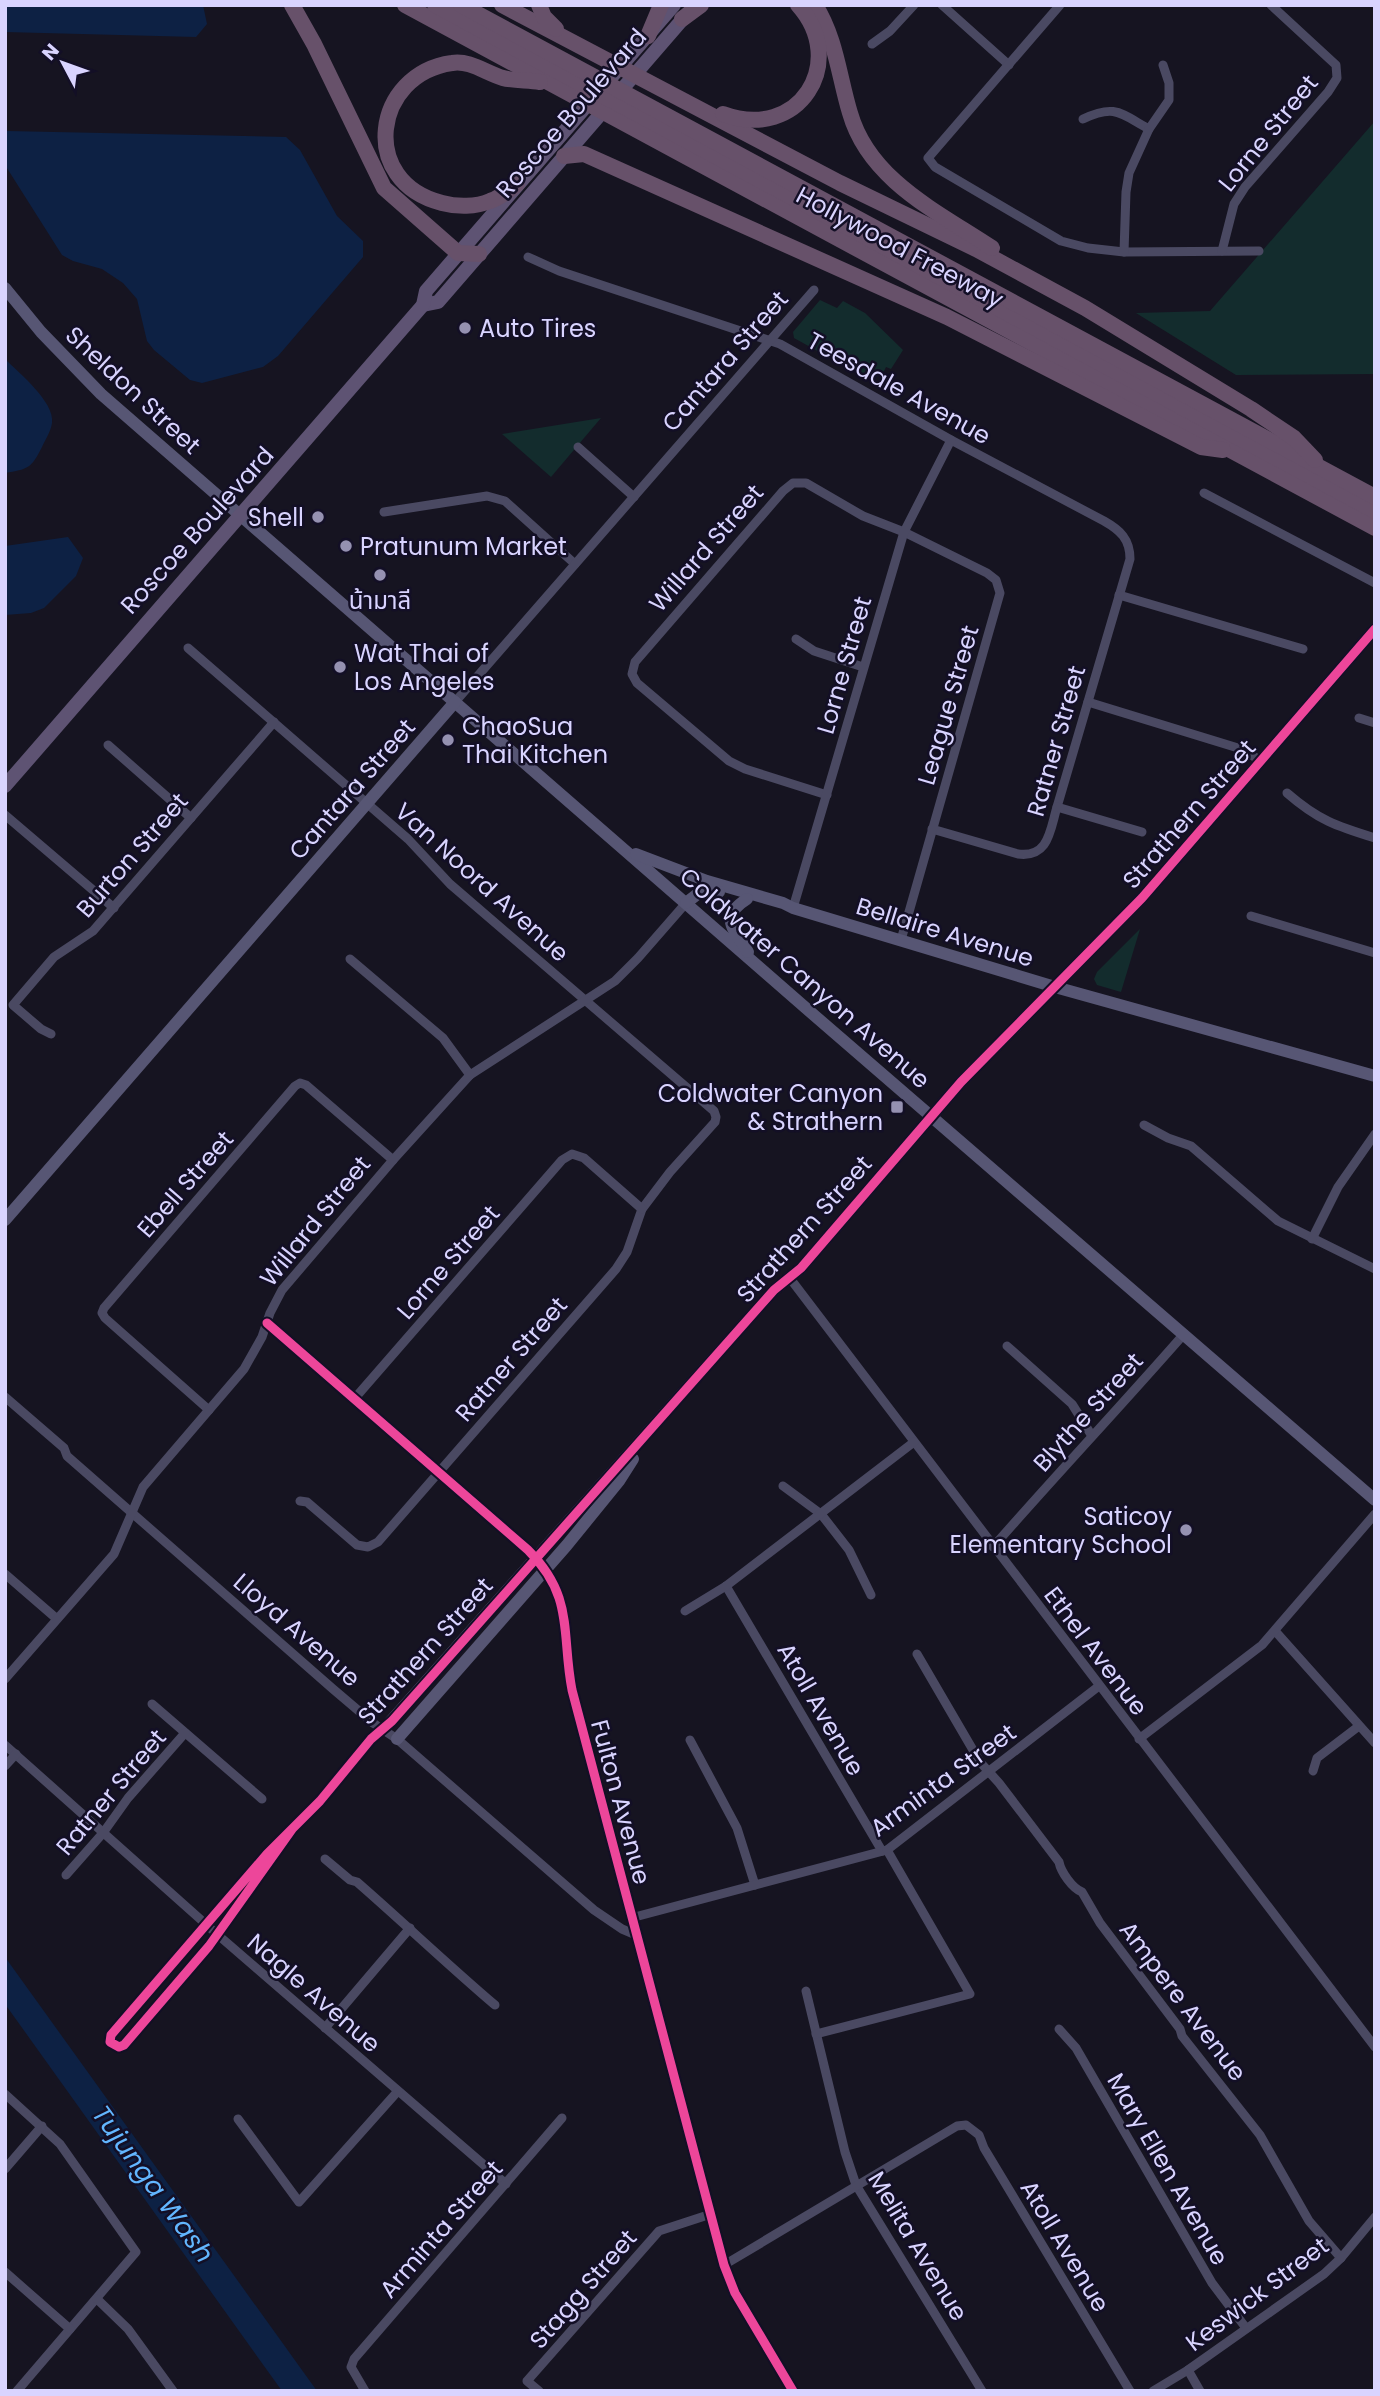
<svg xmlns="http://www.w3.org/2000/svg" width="1380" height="2396" font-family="Poppins,'Noto Sans Thai',sans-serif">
<rect width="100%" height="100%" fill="#161421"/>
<!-- green -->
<g fill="#132c2d">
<path d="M1375,121V374L1236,375L1136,313L1210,311Z"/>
<path d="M820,300L837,308L843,301L865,313L903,350L891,369L886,367L882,375L868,379L794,338L793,332Z"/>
<path d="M601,418L551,477L502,434Z"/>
<path d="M1140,929L1121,992L1097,985L1094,979L1097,972Z"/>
</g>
<!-- water -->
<g fill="#0d2144">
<path d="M5,5H203L207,24L196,37L5,32Z"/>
<path d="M7,131L286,137L300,150L337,216L363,241V257L278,356L263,367L202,383L190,380L154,350L147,341L137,299L123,283L102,269L73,261L62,255L5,165Z"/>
<path d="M5,359C19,373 55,402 52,423C51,431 45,440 42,447C31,469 28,469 5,473Z"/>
<path d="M68,537L83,558L76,576L44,608L31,613L5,615V546Z"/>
<path d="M5,1957L317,2391H282L5,2004Z"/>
</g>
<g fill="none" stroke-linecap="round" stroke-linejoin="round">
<!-- street -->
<g stroke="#4a4962" stroke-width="9">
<path d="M942,5L1009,65"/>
<path d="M1060,5L928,158L935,167L1061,241L1088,248L1124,252L1259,251"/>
<path d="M872,44L890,31L914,5"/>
<path d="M1083,119C1115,104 1120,113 1149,129"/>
<path d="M1222,251L1234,204L1245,187L1328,92L1337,78L1336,65L1271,5"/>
<path d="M1124,252L1126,192L1129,173L1149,129L1169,100V83L1163,65"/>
<path d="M528,257L559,271L780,344L951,440L1104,521C1120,530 1130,539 1130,559L1057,807C1050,830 1049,858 1018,854L932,829"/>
<path d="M578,447L634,497"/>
<path d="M1204,493L1375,583"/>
<path d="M384,512L487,496L505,501L575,564"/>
<path d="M1119,595L1303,649"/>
<path d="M796,639L814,651L863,667"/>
<path d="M188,648L408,839L450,884L714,1111L716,1117L715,1122L670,1172L642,1209L627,1252L616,1269L378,1542L368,1547L357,1545L307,1502L300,1501"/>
<path d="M455,702L814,290"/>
<path d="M1088,702L1238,748L1262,761"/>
<path d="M1359,718L1375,723"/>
<path d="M108,745L191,818"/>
<path d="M1287,793C1318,820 1336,826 1375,838"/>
<path d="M827,795L745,769L729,761L637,683L632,674L635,662L783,491L793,483H806L863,516L904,532L987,573L996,580L1000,593L901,940"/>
<path d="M1057,807L1142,832"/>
<path d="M5,815L114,908"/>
<path d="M793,908L904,532L951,440"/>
<path d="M1251,916L1375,953"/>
<path d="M350,959L443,1038L470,1075"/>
<path d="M51,1034L41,1029L13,1005L54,957L93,931L274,722"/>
<path d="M1144,1125L1168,1138L1191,1146L1278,1221L1375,1269"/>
<path d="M1312,1239L1338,1187L1375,1134"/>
<path d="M789,1277L1375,2047"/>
<path d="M267,1323L528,1550C575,1597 561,1633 572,1690L724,2265L735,2293L793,2391"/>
<path d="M1007,1346L1072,1404L1092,1436"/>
<path d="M5,1397L64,1448L67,1456L333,1689L373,1723L397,1739L594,1910L622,1929L636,1935"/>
<path d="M355,1398L562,1160L572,1154L584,1158L642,1209"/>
<path d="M209,1410L105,1318L102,1313L104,1308L295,1086L300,1083L306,1085L393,1160"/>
<path d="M783,1486L821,1514L849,1550L871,1595"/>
<path d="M993,1547C1056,1475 1121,1406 1184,1334"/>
<path d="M5,1574L57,1619"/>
<path d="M726,1586L882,1851"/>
<path d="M685,1611L726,1586L914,1442"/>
<path d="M1276,1632L1375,1743"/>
<path d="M917,1654L980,1762L999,1783L1059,1862C1061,1872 1072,1888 1082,1892L1100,1923L1180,2029L1182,2036L1260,2135L1309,2221L1341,2258"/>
<path d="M5,1679L114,1554L143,1487L244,1369L262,1337L270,1313L282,1290L393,1160L470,1075L615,981L638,958L686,903"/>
<path d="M152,1704L262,1799"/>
<path d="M1139,1739L1262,1645L1375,1514"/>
<path d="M690,1740L737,1828L755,1885"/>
<path d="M5,1745L218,1935L506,2184"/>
<path d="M5,1766L16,1754"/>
<path d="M1313,1771L1317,1758L1359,1726"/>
<path d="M293,1828L209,1946L124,2045L119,2047L110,2042L111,2035L267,1854L320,1801L371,1739L383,1730"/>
<path d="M325,1859L350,1880L357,1882C404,1923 448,1965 495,2005"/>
<path d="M66,1875L103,1833L128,1798L185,1733"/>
<path d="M631,1918L887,1850L1099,1686"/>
<path d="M806,1991L845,2152L856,2185L982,2391"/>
<path d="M325,2028L410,1928"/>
<path d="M1059,2029L1076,2048L1212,2283L1246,2328"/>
<path d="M816,2034L970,1994L887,1850"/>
<path d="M5,2094L60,2144L136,2252L17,2391"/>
<path d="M238,2119L299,2202L398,2091"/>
<path d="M5,2169L42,2126"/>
<path d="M724,2265L957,2126L966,2125L979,2135L984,2148L1130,2391"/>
<path d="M5,2272L70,2329"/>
<path d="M97,2299L128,2329L173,2391"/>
<path d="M1188,2370L1200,2391"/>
<path d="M365,2391L351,2367L354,2359L562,2118"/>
<path d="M539,2391L527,2381L659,2231L711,2214"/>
<path d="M1153,2391L1188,2370L1324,2274L1341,2258L1375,2217"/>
</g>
<!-- secondary -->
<g stroke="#575674" stroke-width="12">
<path d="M5,288L41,332L101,394L815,1016L1375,1500"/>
<path d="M636,854L707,881L783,903L793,908L1055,987L1375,1076"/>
<path d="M747,899C718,917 734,930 748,952"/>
<path d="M686,903L704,889L719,892"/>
<path d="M5,1220L455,702"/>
<path d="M383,1730L774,1290L801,1268L961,1082L1142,898L1375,629"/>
<path d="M397,1739L567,1545L619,1481L633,1459"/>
</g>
<!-- primary -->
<g stroke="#5e5373" stroke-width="14">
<path d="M423,305L438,302L688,13"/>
<path d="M5,786L423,305L426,291L674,5"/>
</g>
<!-- highway -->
<g stroke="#67516a" stroke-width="16">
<path d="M292,5L314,44L384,188L458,253L479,254"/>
<path d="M405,5L1375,528"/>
<path d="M435,5L1375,511"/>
<path d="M461,5L1375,497"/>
<path d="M502,5L840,183L976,249L1085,308L1251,409L1294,438L1315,460"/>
<path d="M539,5L544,17L556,29"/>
<path d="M815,5C836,38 839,77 850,113C869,180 938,212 992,248"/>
<path d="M682,19L701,5"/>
<path d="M648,36L661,5"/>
<path d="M723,114C799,142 849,62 798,5"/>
<path d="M564,156L584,154L947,317L1201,447L1223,450"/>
<path d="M517,184C509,190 500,198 490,201C476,207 457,207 442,203C358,182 373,74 452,63C470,60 486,73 503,78C514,81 528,80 540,82"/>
</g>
<!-- cycleway casing -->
<g stroke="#130f26" stroke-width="13">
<g id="cycleway">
<path d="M267,1323L528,1550C575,1597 561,1633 572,1690L724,2265L735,2293L793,2391"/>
<path d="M293,1828L209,1946L124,2045L119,2047L110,2042L111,2035L267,1854L320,1801L371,1739L392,1721L440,1667L774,1290L801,1268L961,1082L1142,898L1375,629"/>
</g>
</g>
<!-- cycleway -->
<use href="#cycleway" stroke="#ed469a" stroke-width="9"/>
</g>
<!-- markers -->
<g fill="#9591b1" stroke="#130f26" stroke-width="2.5">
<circle cx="465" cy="328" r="7"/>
<circle cx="318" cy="517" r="7"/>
<circle cx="346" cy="546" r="7"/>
<circle cx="380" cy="575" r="7"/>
<circle cx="340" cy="667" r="7"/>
<circle cx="448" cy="740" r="7"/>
<rect x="890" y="1100" width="14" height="14" rx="3.5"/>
<circle cx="1186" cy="1530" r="7"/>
</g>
<g text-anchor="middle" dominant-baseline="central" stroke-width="5" stroke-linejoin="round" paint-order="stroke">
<!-- street labels -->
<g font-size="24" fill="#d9d4ff" stroke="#130f26">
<text transform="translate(571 113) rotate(-49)">Roscoe Boulevard</text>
<text transform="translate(1268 133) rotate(-51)">Lorne Street</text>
<text transform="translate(900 247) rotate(28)">Hollywood Freeway</text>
<text transform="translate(725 361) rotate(-49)">Cantara Street</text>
<text transform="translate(899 388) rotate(29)">Teesdale Avenue</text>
<text transform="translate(133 390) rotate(43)">Sheldon Street</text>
<text transform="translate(197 530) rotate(-48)">Roscoe Boulevard</text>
<text transform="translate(706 548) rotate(-49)">Willard Street</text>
<text transform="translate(844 665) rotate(-74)">Lorne Street</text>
<text transform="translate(948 705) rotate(-74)">League Street</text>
<text transform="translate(1056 741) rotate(-74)">Ratner Street</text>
<text transform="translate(352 789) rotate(-49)">Cantara Street</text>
<text transform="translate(1189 814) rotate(-49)">Strathern Street</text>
<text transform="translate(132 855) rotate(-49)">Burton Street</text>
<text transform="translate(482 882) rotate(42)">Van Noord Avenue</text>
<text transform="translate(945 932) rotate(17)">Bellaire Avenue</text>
<text transform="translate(805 978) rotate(41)">Coldwater Canyon Avenue</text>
<text transform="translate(185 1184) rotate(-49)">Ebell Street</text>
<text transform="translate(315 1221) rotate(-51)">Willard Street</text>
<text transform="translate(804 1229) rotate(-48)">Strathern Street</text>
<text transform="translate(448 1262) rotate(-49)">Lorne Street</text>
<text transform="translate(511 1359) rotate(-49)">Ratner Street</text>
<text transform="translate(1088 1412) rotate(-48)">Blythe Street</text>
<text transform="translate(297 1630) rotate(41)">Lloyd Avenue</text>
<text transform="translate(425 1651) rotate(-48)">Strathern Street</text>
<text transform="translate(1096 1651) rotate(53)">Ethel Avenue</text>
<text transform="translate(821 1709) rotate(60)">Atoll Avenue</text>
<text transform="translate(943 1780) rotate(-36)">Arminta Street</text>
<text transform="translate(111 1792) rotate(-50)">Ratner Street</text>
<text transform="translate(621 1802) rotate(75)">Fulton Avenue</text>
<text transform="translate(314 1993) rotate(41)">Nagle Avenue</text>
<text transform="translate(1183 2001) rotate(53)">Ampere Avenue</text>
<text transform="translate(1168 2169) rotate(60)">Mary Ellen Avenue</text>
<text transform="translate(441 2229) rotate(-49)">Arminta Street</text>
<text transform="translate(918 2246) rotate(59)">Melita Avenue</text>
<text transform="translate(1065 2246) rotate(59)">Atoll Avenue</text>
<text transform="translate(583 2289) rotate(-49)">Stagg Street</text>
<text transform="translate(1257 2294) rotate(-37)">Keswick Street</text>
</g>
<!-- poi labels -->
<g font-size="24" fill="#d9d4ff" stroke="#130f26" text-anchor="start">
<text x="479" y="328">Auto Tires</text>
<text x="304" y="517" text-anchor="end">Shell</text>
<text x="360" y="546">Pratunum Market</text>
<text x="380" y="600" text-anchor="middle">น้ามาลี</text>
<text x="354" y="653">Wat Thai of<tspan x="354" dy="28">Los Angeles</tspan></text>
<text x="462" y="726">ChaoSua<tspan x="462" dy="28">Thai Kitchen</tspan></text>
<text x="883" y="1093" text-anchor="end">Coldwater Canyon<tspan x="883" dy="28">&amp; Strathern</tspan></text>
<text x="1172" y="1516" text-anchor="end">Saticoy<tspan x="1172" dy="28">Elementary School</tspan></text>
</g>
<!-- water labels -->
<g font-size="26" font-style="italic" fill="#62b6ff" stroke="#130f26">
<text transform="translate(153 2184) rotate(54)">Tujunga Wash</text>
</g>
</g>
<!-- border -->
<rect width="1380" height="2396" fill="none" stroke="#d9d4ff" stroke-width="14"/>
<!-- north arrow -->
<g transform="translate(63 63) rotate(311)" stroke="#130f26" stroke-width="5" paint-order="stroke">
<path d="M0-5L12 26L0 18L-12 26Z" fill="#d9d4ff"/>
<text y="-10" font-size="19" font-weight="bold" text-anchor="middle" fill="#d9d4ff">N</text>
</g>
</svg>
